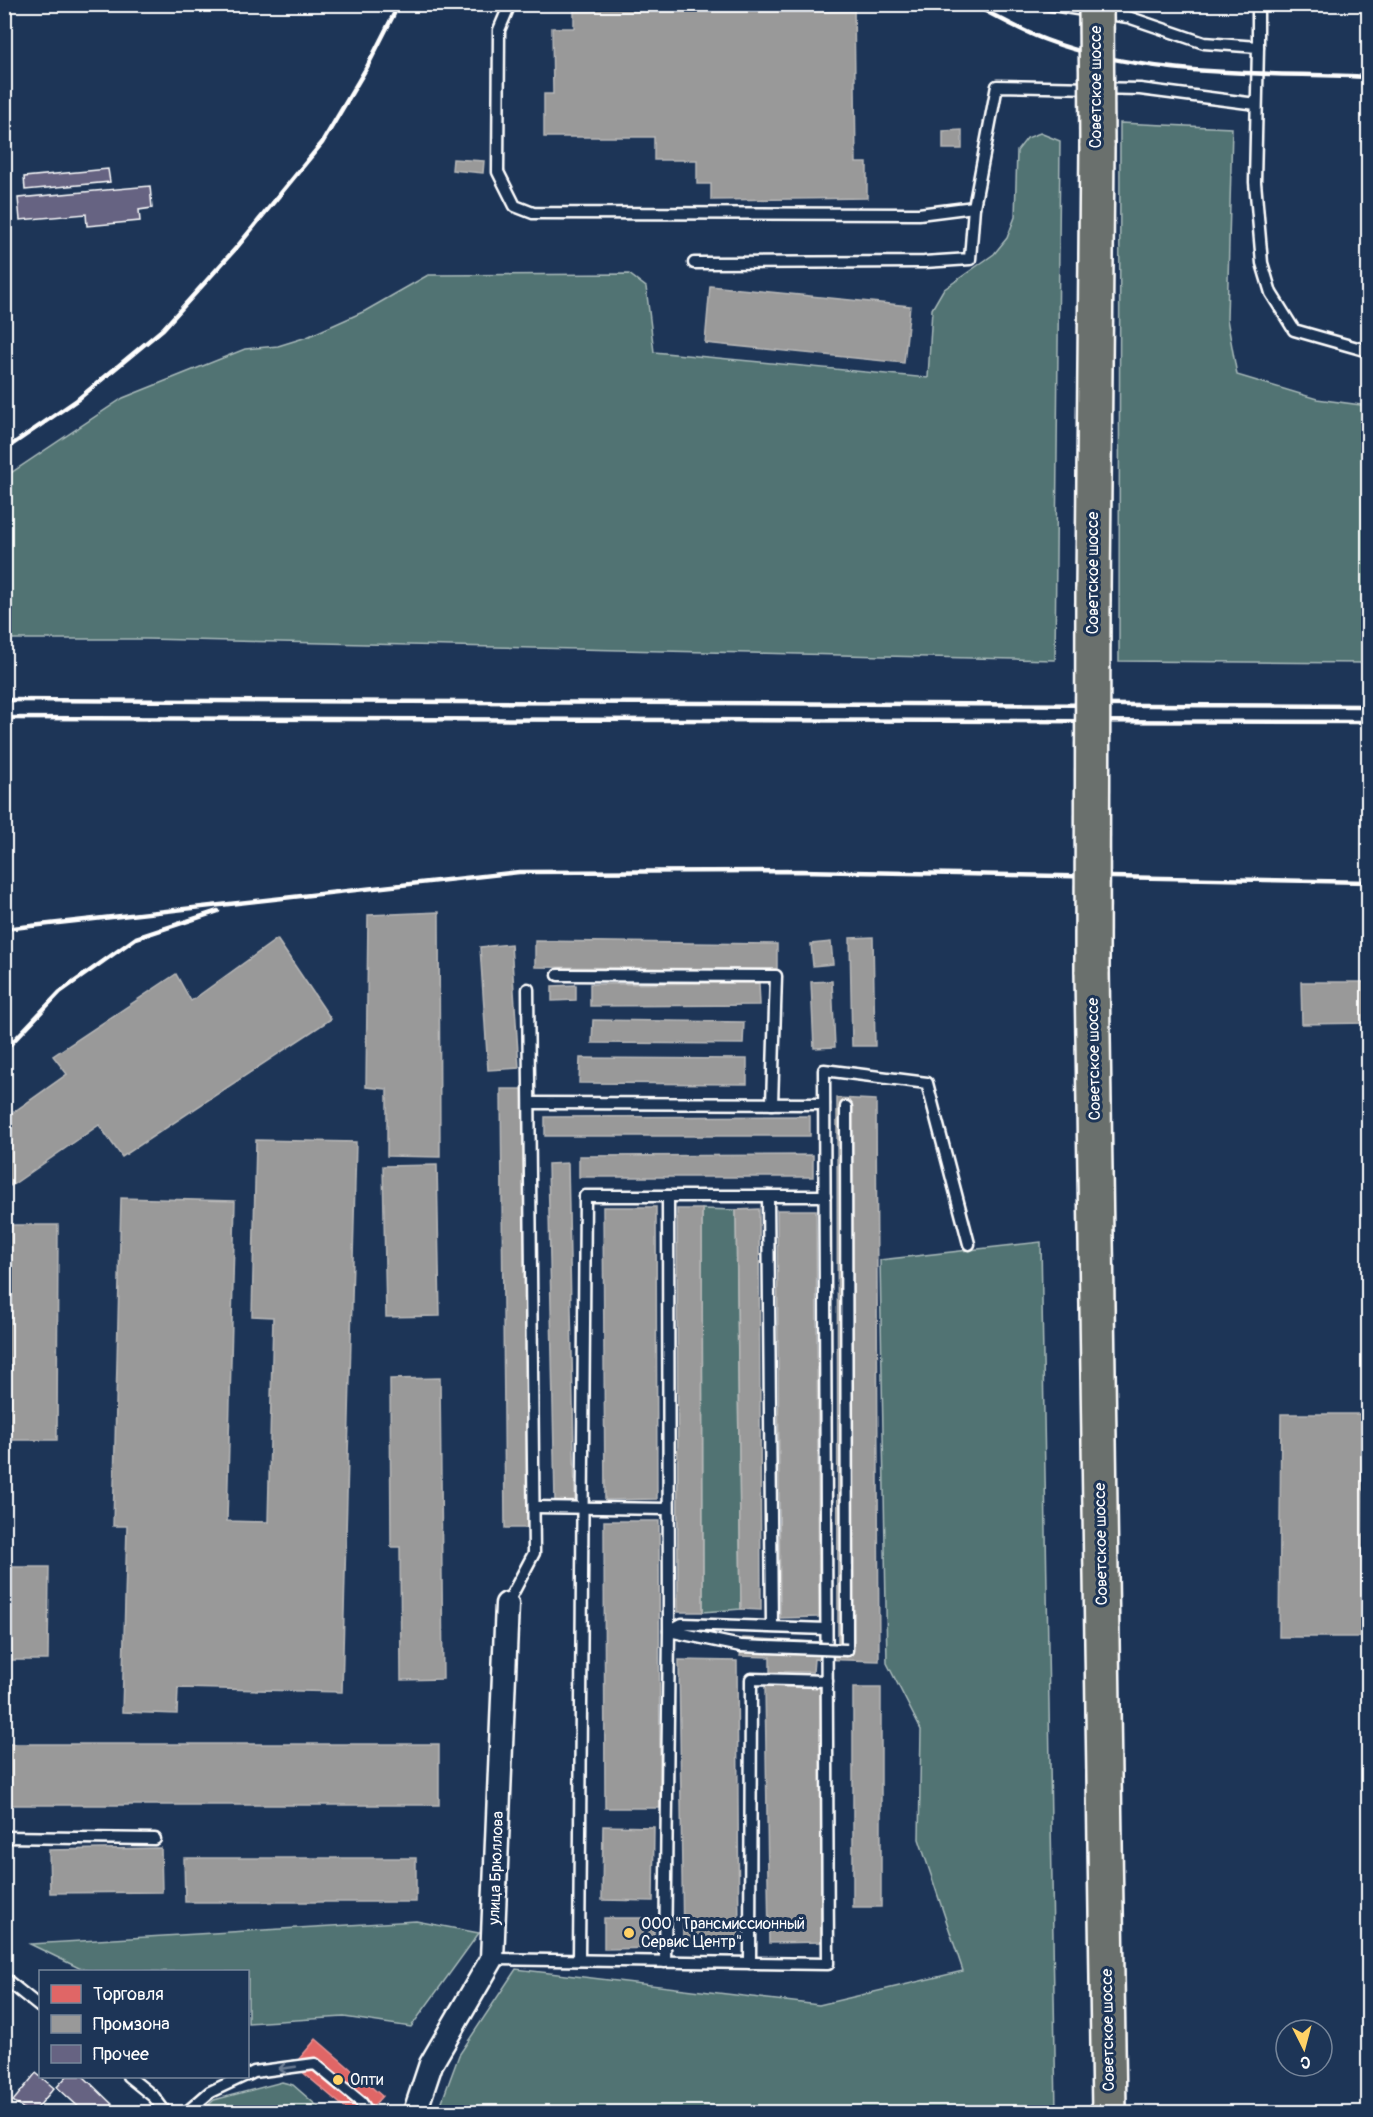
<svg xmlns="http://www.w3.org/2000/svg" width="1373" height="2117" font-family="Pangolin,sans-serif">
<rect width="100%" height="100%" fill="#1d3557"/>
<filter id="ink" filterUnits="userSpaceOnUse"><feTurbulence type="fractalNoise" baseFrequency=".0167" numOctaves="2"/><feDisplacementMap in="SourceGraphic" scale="12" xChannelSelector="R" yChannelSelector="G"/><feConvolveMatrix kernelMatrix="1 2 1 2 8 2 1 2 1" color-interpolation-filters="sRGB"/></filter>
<g filter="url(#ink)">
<!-- green -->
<g fill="#517373" stroke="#a8b9b9" stroke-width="1.5">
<path d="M1120,123L1232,128L1227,319L1237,375L1317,399L1368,406V663L1119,661Z"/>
<path d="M1040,133L1060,141L1055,660L146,639H5V477L123,398L245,349L278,346L307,337L365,311L428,275L629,274L646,287L654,352L928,378L932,309L943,290L994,254L1007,238L1015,217L1017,151L1027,138Z"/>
<path d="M702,1209L736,1210L741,1609L703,1612Z"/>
<path d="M1041,1242L1056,2112H438L459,2055L516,1969L819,2005L963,1971L919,1839L921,1730L887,1663L880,1260Z"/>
<path d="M416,1921L479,1933L411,2027L344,2017L248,2023V1972L91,1971L79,1968L30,1944Z"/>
<path d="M282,2082L293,2085L324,2112H201L214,2100Z"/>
</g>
<!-- shops -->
<path fill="#e06666" stroke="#e99494" stroke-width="1.5" d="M316,2039L382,2096L368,2112H350L294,2065Z"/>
<!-- industry -->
<g fill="#999" stroke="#b8b8b8" stroke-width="1.5">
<path d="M574,4H854L856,163H867V198L711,200V184H697V160H654V137H544V94H553L552,28H574Z"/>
<path d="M892,4H910L911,9L892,10Z"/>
<path d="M962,130V149H943V131Z"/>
<path d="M453,159L484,161L483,173L452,170Z"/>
<path d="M710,286L910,306L904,363L705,343Z"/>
<path d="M439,912L440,1157L387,1156V1089L366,1087L368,915Z"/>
<path d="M873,937L875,1046H852L850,938Z"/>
<path d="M277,939L331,1019L122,1157L99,1125L11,1186L4,1175V1119L67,1074L53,1056L176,974L191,1001Z"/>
<path d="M535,941L777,944V969L535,967Z"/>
<path d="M831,942L833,964L813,966L811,944Z"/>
<path d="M511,944L519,1068L488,1070L480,947Z"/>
<path d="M832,981L835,1047L814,1048L811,982Z"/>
<path d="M1301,982H1368V1023L1302,1024Z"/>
<path d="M759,983L760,1005L590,1006V984Z"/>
<path d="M576,985V1000L552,1001V986Z"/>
<path d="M593,1020L744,1022L743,1044L592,1043Z"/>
<path d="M580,1058L747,1059V1084L579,1083Z"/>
<path d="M501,1089H525L529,1528H505Z"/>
<path d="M837,1098L876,1100L879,1661L814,1659L813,1672H770V1657L740,1656L743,1638L838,1643Z"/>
<path d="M810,1116V1136H545V1117Z"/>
<path d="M256,1140L356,1142L342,1692L178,1688L177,1714L122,1712L127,1526H113L121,1198L235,1201L227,1521L268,1522L273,1317L252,1316Z"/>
<path d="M813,1155V1177H579V1156Z"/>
<path d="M568,1163L575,1500L555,1501L548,1164Z"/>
<path d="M437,1165L440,1316L386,1317L383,1166Z"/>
<path d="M603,1207H656L657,1499L605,1500Z"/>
<path d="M677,1209H702L703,1612H678Z"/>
<path d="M759,1209L761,1610L741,1609L736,1210Z"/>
<path d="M777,1210H816L819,1617L780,1618Z"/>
<path d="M4,1225H58L57,1440H4Z"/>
<path d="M440,1378L443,1679L401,1680L400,1547H391L390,1379Z"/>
<path d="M1281,1414H1363L1362,1637H1279Z"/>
<path d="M604,1521H659L660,1808H605Z"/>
<path d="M4,1567H49L48,1660H4Z"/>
<path d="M679,1660L737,1661L739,1944H683Z"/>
<path d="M765,1686L822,1688L821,1942L769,1943Z"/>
<rect x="853" y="1688" width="28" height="219"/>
<rect x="4" y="1744" width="435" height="61"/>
<path d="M603,1826L654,1827L653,1901L602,1900Z"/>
<path d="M161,1848L162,1892L50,1893L49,1850Z"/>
<path d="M184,1858H416V1902H185Z"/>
<path d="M604,1918H654V1948L604,1949Z"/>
</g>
<!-- building -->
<g fill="#666382" stroke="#fff" stroke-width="1.5">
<path d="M108,169L110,182L25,190L24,177Z"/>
<path d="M150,186L152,208L139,210L140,221L87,226L86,214L20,220L18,198Z"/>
<path d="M36,2073L54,2088L34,2112H28L13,2101Z"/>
<path d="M67,2076H83L115,2107L110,2112H84L57,2087Z"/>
</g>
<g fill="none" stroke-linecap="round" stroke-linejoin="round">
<!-- lane casing -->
<g stroke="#fff" stroke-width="15">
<g id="lane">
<path d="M510,4L499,30L498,172L515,206L533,213L919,214L974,207"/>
<path d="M1046,4L1128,17L1204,43L1258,47L1255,182L1262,263L1271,293L1294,330L1368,351"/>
<path d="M1258,4V47"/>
<path d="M694,263L924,262L970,259L974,207L997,86L1140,89L1256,104"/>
<path d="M558,975L776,976L772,1104"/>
<path d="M530,1103L824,1104"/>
<path d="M846,1107L847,1650"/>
<path d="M768,1196L772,1626"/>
<path d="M535,1507L667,1509"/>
<path d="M507,1604L534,1553L528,989"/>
<path d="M741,1646L669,1631L682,1624L826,1629"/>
<path d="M4,1837L155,1839"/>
<path d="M492,1959L828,1964L824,1070L927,1083L969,1244"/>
<path d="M579,1960L585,1196H825"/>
<path d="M665,1962L669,1631L668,1196"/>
<path d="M750,1963L751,1679L827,1681"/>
<path d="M4,1978L40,2007"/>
<path d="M248,2075L254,2072L315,2064L361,2102L368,2112"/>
<path d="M128,2076L154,2097L165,2112"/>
<path d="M187,2112L210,2092L244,2076"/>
</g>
</g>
<!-- street casing -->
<g stroke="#fff" stroke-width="27">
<path id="street" d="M415,2112L431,2064L492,1959L507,1604"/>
</g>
<!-- primary casing -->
<g stroke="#fff" stroke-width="38">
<g id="primary">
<path d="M1093,591L1097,144"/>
<path d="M1092,970L1109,2112"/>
</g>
</g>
<!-- lane -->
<use href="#lane" stroke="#1d3557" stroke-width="10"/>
<!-- street -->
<use href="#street" stroke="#1d3557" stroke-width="22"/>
<!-- primary -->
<use href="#primary" stroke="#6b706d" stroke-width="33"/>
<!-- rail -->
<g stroke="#fff" stroke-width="4.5">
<path d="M972,4C996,16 1021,31 1046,40C1147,78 1262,72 1368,77"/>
<path d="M4,450L77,400L163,329L237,247L322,143L367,67L399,4"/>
<path d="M4,700L1368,706"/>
<path d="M4,718L1368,722"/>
<path d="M4,929L519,872L801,871L1368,882"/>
<path d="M4,1051L60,992L136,938L218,911"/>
</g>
<!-- lane-bridge casing -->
<g stroke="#fff" stroke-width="15" stroke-linecap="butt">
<path id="lane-bridge" d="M741,1646L847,1650"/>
</g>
<!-- primary-bridge casing -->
<g stroke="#fff" stroke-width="38" stroke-linecap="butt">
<g id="primary-bridge">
<path d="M1096,4L1097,144"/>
<path d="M1092,970L1093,591"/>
</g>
</g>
<!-- lane-bridge -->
<use href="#lane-bridge" stroke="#1d3557" stroke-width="10"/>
<!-- primary-bridge -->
<use href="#primary-bridge" stroke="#6b706d" stroke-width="33"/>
</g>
<!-- one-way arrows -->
<defs><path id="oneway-shaft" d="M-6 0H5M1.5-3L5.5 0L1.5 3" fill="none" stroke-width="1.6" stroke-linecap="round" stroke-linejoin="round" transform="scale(1.5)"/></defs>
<use stroke="#6c7c92" href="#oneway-shaft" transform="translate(287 2068) rotate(172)"/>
</g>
<!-- markers -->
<g fill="#ffd166" stroke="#1d3557" stroke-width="2">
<circle cx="629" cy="1933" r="6"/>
<circle cx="338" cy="2080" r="6"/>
</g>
<g text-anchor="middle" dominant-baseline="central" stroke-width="6" stroke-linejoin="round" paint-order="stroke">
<!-- street labels -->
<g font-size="16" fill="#fff" stroke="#1d3557">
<text transform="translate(1096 87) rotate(-90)">Советское шоссе</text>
<text transform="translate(1093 573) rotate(-90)">Советское шоссе</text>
<text transform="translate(1094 1059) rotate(-91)">Советское шоссе</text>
<text transform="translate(1101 1544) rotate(-91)">Советское шоссе</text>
<text transform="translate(496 1868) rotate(-88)">улица Брюллова</text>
<text transform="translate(1108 2030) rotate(-91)">Советское шоссе</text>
</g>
<!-- poi labels -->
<g font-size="16" fill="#fff" stroke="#1d3557" text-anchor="start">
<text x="641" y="1924">ООО "Трансмиссионный<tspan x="641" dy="18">Сервис Центр"</tspan></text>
<text x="350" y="2080">Опти</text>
</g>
</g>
<!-- margin -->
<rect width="1373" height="2117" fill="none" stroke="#1d3557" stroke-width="24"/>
<rect x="12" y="12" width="1349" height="2093" fill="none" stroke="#fff" stroke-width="2" filter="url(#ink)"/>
<!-- legend -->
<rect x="39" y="1970" width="210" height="108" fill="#1d3557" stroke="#77869a" stroke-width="1.5"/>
<rect x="51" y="1985" width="30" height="18" fill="#e06666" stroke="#77869a" stroke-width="1.5"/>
<text x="93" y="2000" font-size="18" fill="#ffffff">Торговля</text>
<rect x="51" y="2015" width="30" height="18" fill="#999999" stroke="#77869a" stroke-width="1.5"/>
<text x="93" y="2030" font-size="18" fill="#ffffff">Промзона</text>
<rect x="51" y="2045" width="30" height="18" fill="#666382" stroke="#77869a" stroke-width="1.5"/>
<text x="93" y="2060" font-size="18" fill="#ffffff">Прочее</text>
<!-- north arrow -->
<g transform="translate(1304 2048) rotate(174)"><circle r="28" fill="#1d3557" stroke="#77869a" stroke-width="1.5"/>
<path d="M0-4.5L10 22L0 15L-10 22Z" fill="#ffd166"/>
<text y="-9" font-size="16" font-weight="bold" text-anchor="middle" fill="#ffffff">С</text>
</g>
</svg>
